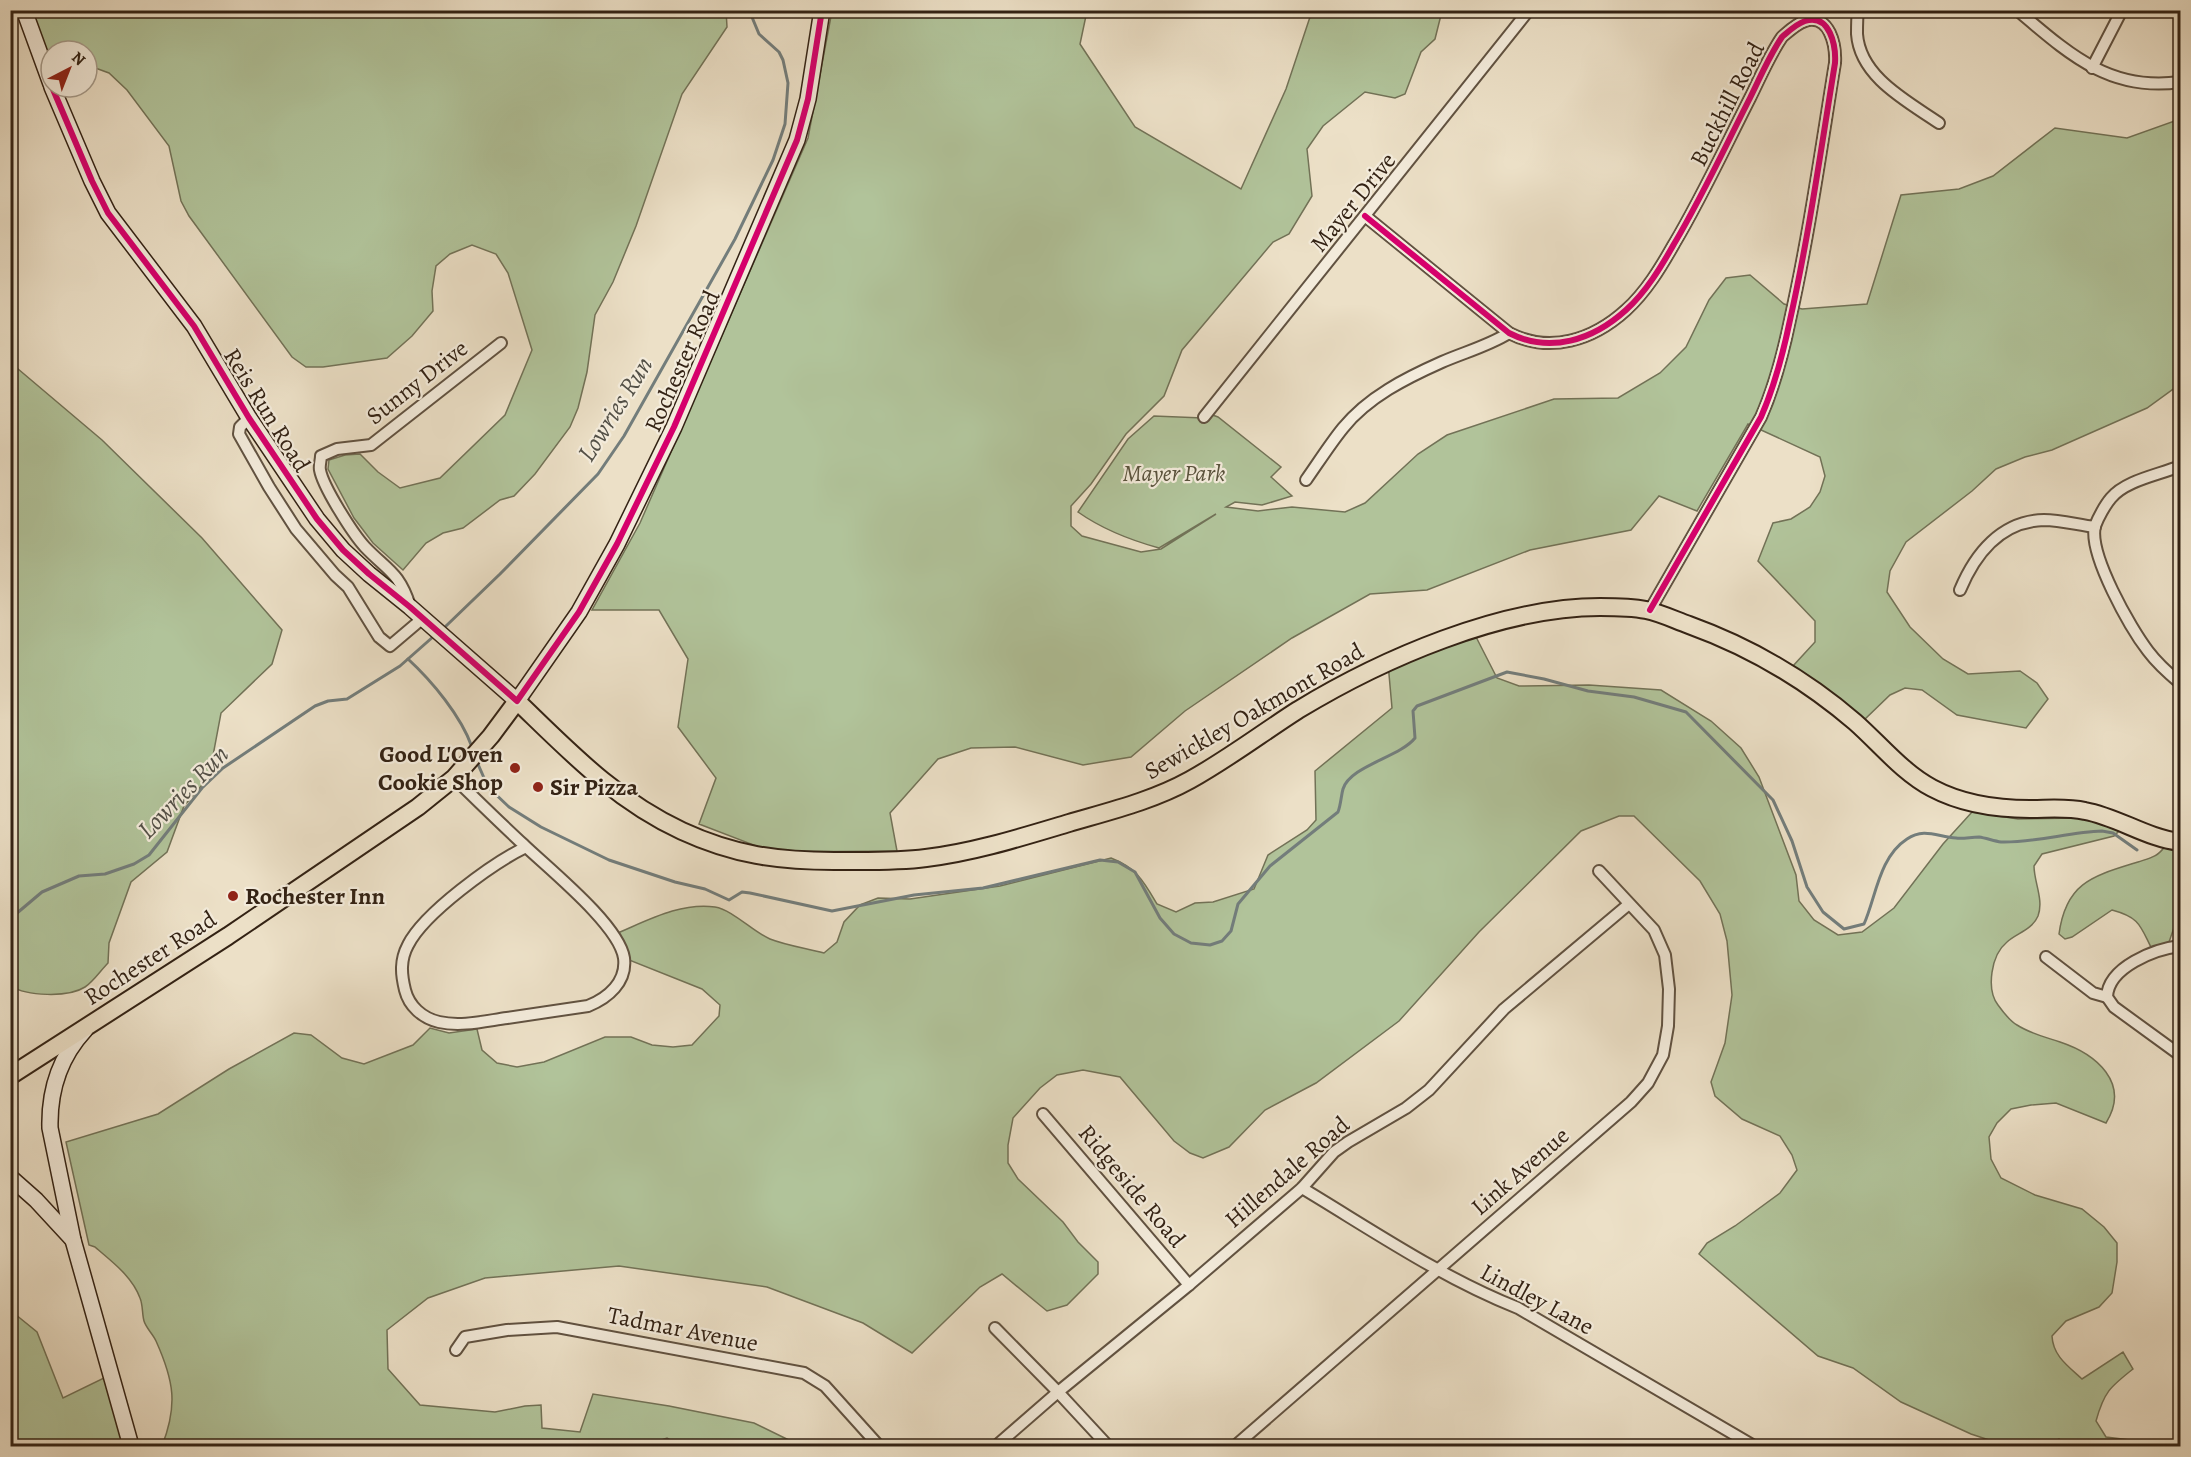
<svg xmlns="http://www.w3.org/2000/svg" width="2191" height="1457" font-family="Alegreya,serif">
<rect width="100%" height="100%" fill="#ece0c7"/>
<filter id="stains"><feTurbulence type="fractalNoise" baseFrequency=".00333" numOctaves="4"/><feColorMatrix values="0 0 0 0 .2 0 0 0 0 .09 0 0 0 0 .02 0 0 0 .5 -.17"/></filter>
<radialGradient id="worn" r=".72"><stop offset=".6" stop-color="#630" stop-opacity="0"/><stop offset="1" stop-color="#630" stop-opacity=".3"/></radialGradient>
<!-- green -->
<g fill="#b1c39a" stroke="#727257" stroke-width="1.5">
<path d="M726,10L727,27L682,94L636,226L613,282L595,315L587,372L578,408L570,427L535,474L514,496L500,500L463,528L443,533L426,543L403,570L373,543L354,518L328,469L329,460L345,455L360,454L378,472L400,488L440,478L505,415L532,350L508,273L496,254L472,245L450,254L436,266L432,291L433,311L412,336L387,358L323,367H306L292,357L189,216L181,201L169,146L127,90L109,73L87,65V51H51V61L31,11Z"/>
<path d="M832,11H1087L1080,44L1135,127L1241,189L1286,89L1312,11H1442L1435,39L1421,52L1405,94L1395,98L1365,92L1323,126L1307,149L1312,196L1289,234L1273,242L1182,350L1164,396L1126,434L1091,484L1071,506V526L1082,536L1141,552L1161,549L1216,514L1159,548C1130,540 1102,529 1078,512L1128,439L1154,416L1203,418L1207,413L1218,417L1281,467L1271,477L1292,496L1262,505L1235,502L1226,507L1258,511L1292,507L1345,512L1365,503L1418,454L1447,435L1554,399L1618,398L1660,373L1686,347L1709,300L1726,278L1750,275L1784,304L1802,309L1867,304L1901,195L1959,189L1993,176L2055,128L2127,138L2180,119V384L2147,408L2052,450L2025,457L1996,469L1972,491L1906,542L1890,571L1887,592L1910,627L1943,659L1968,674L2020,671L2037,683L2048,699L2026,728L1957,715L1922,690L1905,688L1890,695L1864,720L1793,666L1815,642V621L1758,561L1773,523L1791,519L1810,507L1820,492L1825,476L1820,457L1748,424L1697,511L1659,496L1631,530L1530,550L1427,590L1370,594L1292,638L1185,711L1131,757L1083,765L1015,747L971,748L938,759L890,813L897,851L772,852L699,824L716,778L678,727L688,659L659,610H592L640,523L808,138Z"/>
<path d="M11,363L102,440L202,538L282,630L272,664L221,713L209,777L184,806L167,852L131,882L109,943L108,963C101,970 93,982 85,987C68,998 26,996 11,986Z"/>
<path d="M1473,631L1497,678L1519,686L1589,685L1661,690L1711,721L1741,748L1759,777L1796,875L1799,901L1814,920L1838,935L1862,932L1894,908L1943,844L1972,812L2018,819L2077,818L2096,822L2119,831L2114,836L2042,854L2034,866C2034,882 2044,900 2038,916C2032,930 2017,933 2007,942C1991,955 1986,989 1998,1005C2003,1012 2010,1021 2017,1025C2031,1034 2045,1037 2060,1042C2096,1054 2131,1083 2106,1123L2056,1103L2031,1105L2011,1109L1997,1123L1989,1137L1991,1159L2001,1178L2035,1195L2082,1209L2104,1227L2117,1243V1262L2112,1293L2099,1307L2066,1321L2052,1336C2053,1356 2068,1366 2082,1379L2123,1352L2133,1369C2110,1387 2104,1392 2096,1421L2106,1437L2130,1440L2139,1446H2065L2059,1439L2046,1446L1989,1440L1971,1434L1901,1402L1853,1368L1818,1356L1699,1254L1707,1243L1735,1226L1780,1193L1797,1170L1792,1155L1780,1136L1742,1119L1715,1096L1711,1082L1725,1043L1732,995L1727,941L1720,914L1700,881L1634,816H1619L1581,831L1479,932L1399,1021L1316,1083L1265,1110L1229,1147L1203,1158L1190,1153L1174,1141L1120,1077L1083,1070L1057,1075L1040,1088L1013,1118L1008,1145V1163L1018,1179L1063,1222L1078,1242L1098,1262V1274L1067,1305L1047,1311L1002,1274L980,1287L912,1353L863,1323L767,1287L619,1266L485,1278L428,1298L387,1330L388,1369L420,1405L495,1412L525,1406L541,1405L542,1428L580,1432L593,1394L669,1406L754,1423L801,1446H682L667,1438L656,1442L651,1446H162C178,1405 174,1381 156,1341C153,1334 146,1328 144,1321C142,1314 143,1305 140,1298C132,1276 112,1262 95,1247L89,1245L66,1142L158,1114L229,1069L294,1033L311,1035L342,1058L364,1064L413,1045L430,1028L449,1033L477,1029L482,1050L497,1063L517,1067L544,1062L605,1037H631L652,1045L673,1047L692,1045L719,1016L720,1005L702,989L624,958L613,935C645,922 679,902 715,907C733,910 753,932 770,939C788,946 806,948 824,953L837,942L844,922L860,905L878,898L910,899L1000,886L1111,858C1137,868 1144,882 1157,904L1176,912L1195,903L1213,902L1254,889L1268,855L1307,830L1316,820L1315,771L1392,708L1388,663Z"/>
<path d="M2165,846L2180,849V910L2167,948L2154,953C2140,927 2142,918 2112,910L2072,937L2065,939L2059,934C2066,882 2093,876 2138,862C2150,858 2158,857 2165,846Z"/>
<path d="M10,1310L37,1332L63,1398L110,1375L131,1446H11Z"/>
</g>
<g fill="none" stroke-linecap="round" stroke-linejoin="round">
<!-- stream -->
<g stroke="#737d7b" stroke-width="3">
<path d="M446,626L500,574L598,474L624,436L735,239L773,160L785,124L788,83L783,60L779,52L759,34L749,10"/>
<path d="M408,659C432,681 461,716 472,747"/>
<path d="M477,762L488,787L509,807L541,827L609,860L675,882L705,889L729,900L742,892L750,893L832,911L914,895L983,888L1100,860L1118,862L1135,872L1160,918L1174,934L1191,943L1210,945L1222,941L1231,931L1238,904L1270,866L1338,812C1341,804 1341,796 1343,789C1350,766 1400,757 1415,738L1413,711L1417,706L1507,672L1544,679L1588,691L1634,697L1686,712L1773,800L1792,841L1807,887L1823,912L1844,929L1864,924C1876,897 1879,857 1907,839C1924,827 1938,837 1956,838C1963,839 1971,837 1979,837C1986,838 1994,841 2001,842C2035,843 2069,832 2102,831L2113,833L2137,850"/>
<path d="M10,919L42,892L79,876L105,874L134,864L149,855L202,788L223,768L315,706L328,701L347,699L400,666L434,636"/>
</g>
<!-- street casing -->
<g stroke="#615241" stroke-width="14">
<g id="street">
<path d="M1858,10C1857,18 1857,26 1857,34C1860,77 1907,101 1939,123"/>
<path d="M2017,10C2068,53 2109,92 2180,82"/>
<path d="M2092,68L2122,10"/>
<path d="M1365,216L1509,333C1550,354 1593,340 1626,310C1646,292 1661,267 1674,244C1702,197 1725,147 1750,98C1760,78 1769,56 1782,37C1789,31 1796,24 1805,21C1830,13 1836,46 1835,63C1821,149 1809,235 1790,320C1783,354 1775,385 1761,417L1650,610"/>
<path d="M1204,417L1529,10"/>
<path d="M249,418L240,427L239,434L269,487L296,529L335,575L348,587L379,637L390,646L423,618"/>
<path d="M2180,466C2159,475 2126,480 2111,498C2105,505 2098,518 2095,526C2088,554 2131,629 2148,651C2157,663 2168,673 2180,683"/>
<path d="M1306,480C1318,463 1330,444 1343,428C1368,397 1406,378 1442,362C1465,352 1488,346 1509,333"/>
<path d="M1960,590C1975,554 2001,521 2044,520C2061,520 2078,525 2095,527"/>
<path d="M410,606C399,572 388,571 365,547C353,534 323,487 320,470C319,466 321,460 321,456L337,449L371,445L501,343"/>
<path d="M454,778C477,800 500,823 524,845C549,869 619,925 624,958C627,982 608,998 588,1006C561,1010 534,1014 507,1018C485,1021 461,1027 439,1022C422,1018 409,1006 405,990C401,974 400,960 408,945C424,913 493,863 526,847"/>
<path d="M2180,946C2155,949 2108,967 2107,997L2114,1007L2180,1055"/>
<path d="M2046,957L2093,993L2107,997"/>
<path d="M1043,1114L1189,1285"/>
<path d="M1302,1188C1372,1230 1442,1278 1518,1308L1754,1446"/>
<path d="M995,1328L1058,1392L1108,1446"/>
<path d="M456,1350L465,1337L507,1330L557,1327L804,1373L825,1386L879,1446"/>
<path d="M996,1446L1058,1392L1189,1285L1302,1188L1334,1152L1348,1142L1406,1108L1429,1090L1504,1009L1629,904"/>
<path d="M1235,1446L1631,1102L1648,1083L1663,1055L1668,1026L1669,989L1665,955L1654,930L1599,871"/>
</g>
</g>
<!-- secondary casing -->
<g stroke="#332214" stroke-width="18">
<g id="secondary">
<path d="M24,10L51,84"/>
<path d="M52,87L92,181L108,213L194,326L249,418L317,519L343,550L369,574L410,607L517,701L579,612L617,544L674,427L797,140L808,99L822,10"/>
<path d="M85,1030C59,1058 49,1090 50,1128L73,1240L131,1446"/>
<path d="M10,1177L36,1200L73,1240"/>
</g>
</g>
<!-- primary casing -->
<g stroke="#332214" stroke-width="20">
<path id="primary" d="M10,1076L228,936L418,807L454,778L491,736L517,701C569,751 615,800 682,831C734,855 778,861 834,861C865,861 896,862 926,858C975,852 1022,837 1069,823C1110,811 1152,801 1190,780C1228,759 1262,733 1298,710C1382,659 1501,607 1600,607C1615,607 1631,607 1646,610C1661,613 1675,620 1689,625C1750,647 1806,680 1855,722C1880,744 1902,772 1932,788C1962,804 1996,809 2030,809C2048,809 2067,807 2085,811C2118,817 2146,838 2180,842"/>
</g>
<!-- street -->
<use href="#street" stroke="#f3ebdb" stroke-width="10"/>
<!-- secondary -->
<use href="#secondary" stroke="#f3ebdb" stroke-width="15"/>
<!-- primary -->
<use href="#primary" stroke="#ece0c7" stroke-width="16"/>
<!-- cycleway casing -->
<g stroke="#f3ebdb" stroke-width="10">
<g id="cycleway">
<path d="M52,87L92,181L108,213L194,326L249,418L317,519L343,550L369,574L410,607L517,701L579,612L617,544L674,427L797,140L808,99L822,10"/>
<path d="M1365,216L1509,333C1550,354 1593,340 1626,310C1646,292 1661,267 1674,244C1702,197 1725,147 1750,98C1760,78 1769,56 1782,37C1789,31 1796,24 1805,21C1830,13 1836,46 1835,63C1821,149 1809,235 1790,320C1783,354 1775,385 1761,417L1650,610"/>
</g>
</g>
<!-- cycleway -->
<use href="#cycleway" stroke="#d6006c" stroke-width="6"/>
</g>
<!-- markers -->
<g fill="#8f2418" stroke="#f3ebdb" stroke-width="2">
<circle cx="515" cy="768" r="6"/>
<circle cx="538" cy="787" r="6"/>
<circle cx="233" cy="896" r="6"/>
</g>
<g text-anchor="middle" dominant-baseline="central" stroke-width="4.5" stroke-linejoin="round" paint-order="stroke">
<!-- street labels -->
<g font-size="24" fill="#332214" stroke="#f3ebdb">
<text transform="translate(1727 104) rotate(-63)">Buckhill Road</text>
<text transform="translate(1353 202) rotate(-51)">Mayer Drive</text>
<text transform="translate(682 361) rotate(-66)">Rochester Road</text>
<text transform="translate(417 382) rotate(-38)">Sunny Drive</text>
<text transform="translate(267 410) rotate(58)">Reis Run Road</text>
<text transform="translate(1254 711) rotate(-30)">Sewickley Oakmont Road</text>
<text transform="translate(150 958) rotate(-33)">Rochester Road</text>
<text transform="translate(1520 1171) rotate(-41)">Link Avenue</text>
<text transform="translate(1287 1172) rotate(-41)">Hillendale Road</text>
<text transform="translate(1132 1186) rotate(50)">Ridgeside Road</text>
<text transform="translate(1537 1299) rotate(28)">Lindley Lane</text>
<text transform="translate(683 1329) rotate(11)">Tadmar Avenue</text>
</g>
<!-- park labels -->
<g font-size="24" font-style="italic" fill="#59523c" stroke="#f3ebdb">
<text x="1174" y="473">Mayer Park</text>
</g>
<!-- poi labels -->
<g font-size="24" font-weight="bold" fill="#332214" stroke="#f3ebdb" text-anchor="start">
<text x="503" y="754" text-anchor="end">Good L'Oven<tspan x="503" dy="28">Cookie Shop</tspan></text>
<text x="550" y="787">Sir Pizza</text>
<text x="245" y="896">Rochester Inn</text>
</g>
<!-- water labels -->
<g font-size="26" font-style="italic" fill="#535047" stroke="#f3ebdb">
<text transform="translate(615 409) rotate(-58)">Lowries Run</text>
<text transform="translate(183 792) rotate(-46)">Lowries Run</text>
</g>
</g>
<!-- margin -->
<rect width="2191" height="1457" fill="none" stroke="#ece0c7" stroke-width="36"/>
<rect x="12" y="12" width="2167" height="1433" fill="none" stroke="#332214" stroke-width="3"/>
<rect x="18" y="18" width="2155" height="1421" fill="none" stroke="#332214" stroke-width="1.5"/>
<!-- north arrow -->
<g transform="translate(69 69) rotate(42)"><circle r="28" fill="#f3ebdb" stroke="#a69b8b" stroke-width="1.5"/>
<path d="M0-4.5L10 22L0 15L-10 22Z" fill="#8f2418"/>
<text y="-9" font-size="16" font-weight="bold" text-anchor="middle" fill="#332214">N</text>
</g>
<rect width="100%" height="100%" filter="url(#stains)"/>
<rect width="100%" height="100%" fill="url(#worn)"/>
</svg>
